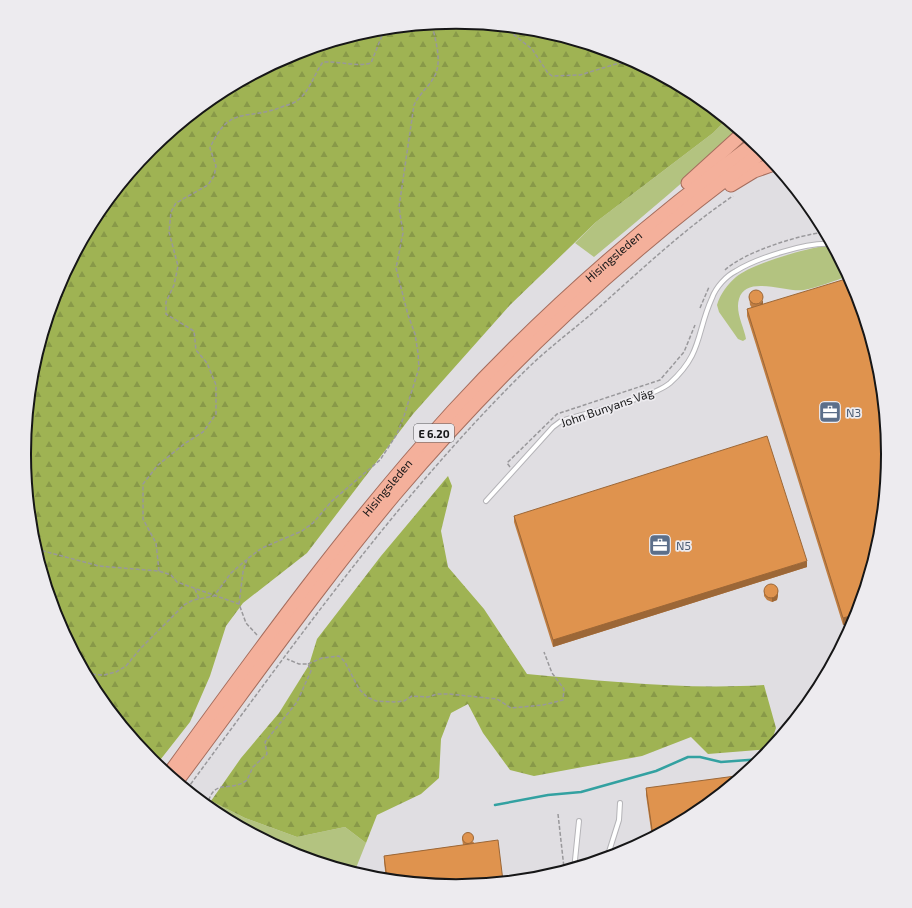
<svg xmlns="http://www.w3.org/2000/svg" width="912" height="908" font-family="'Exo 2',sans-serif">
<defs>
<pattern id="forest-firs" width="22" height="20" patternUnits="userSpaceOnUse"><rect width="22" height="20" fill="#9fb353"/><path d="M5 1l3.5 6h-7zM16 11l3.5 6h-7z" fill="#889948"/></pattern>
</defs>
<rect width="100%" height="100%" fill="#e0dee2"/>
<!-- green -->
<g fill="#b3c380">
<path d="M726,120L740,131C693,174 644,216 594,257L575,243L596,222L713,133Z"/>
<path d="M824,246H832L848,276C834,281 819,287 804,290C786,293 746,274 739,299C735,312 744,327 746,339L743,341L738,339L719,312L717,305C720,294 728,284 736,277C751,264 804,249 824,246Z"/>
<path d="M211,801L245,818L297,837L345,827L366,843L356,868V873L290,853L216,813L208,806Z"/>
</g>
<!-- forest -->
<g fill="url(#forest-firs)">
<path d="M456,22L541,30L622,55L696,95L726,120L713,133L596,222L510,305L413,414L307,553L243,603L226,626L210,676L190,722L157,764L150,759L97,694L57,619L32,538L24,454L32,370L57,288L97,214L151,148L216,95L291,55L372,30Z"/>
<path d="M448,476L452,486L441,531L448,567L484,609L527,674C606,681 685,690 764,685L776,728L769,749L708,754L691,737L642,756L534,776L510,770L483,733L468,704L451,713L441,739L439,778L421,794L377,815L366,843L345,827L297,837L245,818L211,801L241,758L279,713L309,665L317,639L381,556Z"/>
</g>
<g fill="none" stroke-linecap="round" stroke-linejoin="round">
<!-- stream -->
<path stroke="#33a1a1" stroke-width="2.5" d="M495,805L548,795L581,792L656,771L688,757H700L721,762L762,759"/>
<!-- service casing -->
<g stroke="#b5b4b8" stroke-width="6">
<g id="service">
<path d="M486,501L553,427L561,421C586,413 652,398 670,383C703,353 696,333 712,298C716,287 726,276 736,271C757,258 807,242 831,244"/>
<path d="M607,858L619,820L620,803"/>
<path d="M576,867L575,860L579,821"/>
</g>
</g>
<!-- trunk casing -->
<g stroke="#a56d5d" stroke-width="15">
<g id="trunk">
<path d="M688,183L743,133"/>
<path d="M731,185L754,171L774,164"/>
<path id="s1" d="M169,774C259,650 349,525 453,411C544,312 646,223 755,143"/>
<path d="M177,781C249,685 318,586 395,494C505,364 626,251 764,151"/>
</g>
</g>
<!-- path -->
<g stroke="#99989b" stroke-width="1.5" stroke-dasharray="4 2" stroke-linecap="butt">
<path d="M504,27L532,49L548,73L552,76L580,75L619,63L632,64L656,73"/>
<path d="M725,270C744,252 799,235 825,232"/>
<path d="M700,308L709,287"/>
<path d="M510,467L507,463L557,414L660,380L684,352L695,325"/>
<path d="M36,549L99,566L159,571L171,575L177,582L239,604"/>
<path d="M159,571L156,543L143,519V484L158,465L184,444L203,432L216,414V385L207,363L196,350L194,331L166,314V302L174,285L178,266L169,232L171,212L176,203L208,185L214,176L216,166L210,148C230,103 247,122 284,106C288,105 295,103 298,100C310,91 314,74 323,62C340,61 355,67 371,63L383,33L420,26"/>
<path d="M195,589L199,599"/>
<path d="M257,635L246,623L239,604L243,572L247,559L262,548L302,531L313,523L332,501L380,460L397,434L404,416L419,368L418,353L415,334L408,315L396,268L403,233L399,207L414,105C419,94 428,88 434,77C443,62 435,40 432,24"/>
<path d="M308,664L322,658L339,656L345,662L359,689L367,697L376,701L394,702L404,701L412,696L428,697L437,694H449L497,699L511,708L543,705L563,700L564,689L552,673L544,652"/>
<path d="M86,674L104,675L116,672L126,666L140,649L184,605L193,600L214,596L231,573L246,560"/>
<path d="M187,789C295,643 400,493 530,366C551,346 574,329 596,310C640,271 684,229 733,196"/>
<path d="M207,806C214,776 229,794 247,780L253,767L267,754L265,742L297,702L311,671L308,664H299L287,659"/>
<path d="M558,814L564,868L570,867"/>
</g>
<!-- service -->
<use href="#service" stroke="#fff" stroke-width="4"/>
<!-- trunk -->
<use href="#trunk" stroke="#f4b09b" stroke-width="13"/>
</g>
<!-- wall -->
<g fill="#c07e43">
<path d="M749,296L763,304L855,620L854,622L843,625L747,316V309L752,308L750,305Z"/>
<path d="M514,516L807,567L553,647L514,522Z"/>
<path d="M764,591L778,595L777,600L772,602L767,600L764,596Z"/>
<path d="M646,788L696,813L652,837L646,795Z"/>
<path d="M462,839L474,842L456,886L386,879L384,862V856L463,845Z"/>
</g>
<!-- shaded-wall -->
<g fill="#9c6737">
<path d="M763,300V304L760,309V304Z"/>
<path d="M807,561V567L553,647V640Z"/>
<path d="M778,590V595L777,600L772,602V598Z"/>
<path d="M857,614L854,622L843,625V618Z"/>
</g>
<!-- building -->
<g fill="#df934e" stroke="#9c6737">
<path d="M849,278L855,289L880,370L888,454L880,538L857,614L843,618L747,309Z"/>
<circle cx="756" cy="297" r="7"/>
<path d="M767,436L807,561L553,640L514,516Z"/>
<circle cx="771" cy="591" r="7"/>
<path d="M743,775L696,813L653,836L646,788Z"/>
<circle cx="468" cy="838" r="5.5"/>
<path d="M498,840L503,881L456,886L387,879L384,856Z"/>
</g>
<!-- icons -->
<defs>
<g id="office-square" transform="scale(1.15)"><rect x="-9" y="-9" width="18" height="18" rx="4" fill="#5c6f8a" stroke="#edebef"/><path d="M-6-3h4V-5.5h4V-3h4V5H-6ZM-1-4.5V-3h2v-1.5ZM-6 0V1H6V0Z" fill="#fff"/></g>
</defs>
<g fill-rule="evenodd">
<use href="#office-square" x="830" y="412"/>
<use href="#office-square" x="660" y="545"/>
</g>
<g text-anchor="middle" dominant-baseline="central" stroke-width="3.5" stroke-linejoin="round" paint-order="stroke">
<!-- shield labels -->
<rect fill="#edebef" stroke="#565658" stroke-width="1" x="414" y="424" width="40" height="18" rx="3"/>
<g font-size="11" font-weight="bold" fill="#161617">
<text x="434" y="433">E 6.20</text>
</g>
<!-- street labels -->
<g font-size="12" fill="#161617" stroke="#edebef">
<text stroke="none"><textPath href="#s1" startOffset="684">Hisingsleden</textPath></text>
<text transform="translate(607 407) rotate(-19)">John Bunyans Väg</text>
<text stroke="none"><textPath href="#s1" startOffset="360">Hisingsleden</textPath></text>
</g>
<!-- service labels -->
<g font-size="12" fill="#4e5e75" stroke="#edebef" text-anchor="start">
<text x="846" y="412">N3</text>
<text x="676" y="545">N5</text>
</g>
</g>
<!-- crop -->
<path d="M0 0H912V908H0ZM31 454a425 425 0 1 1 850 0a425 425 0 1 1-850 0Z" fill="#edebef" fill-rule="evenodd"/>
<path fill="none" stroke="#161617" stroke-width="2" d="M31 454a425 425 0 1 1 850 0a425 425 0 1 1-850 0Z"/>
</svg>
